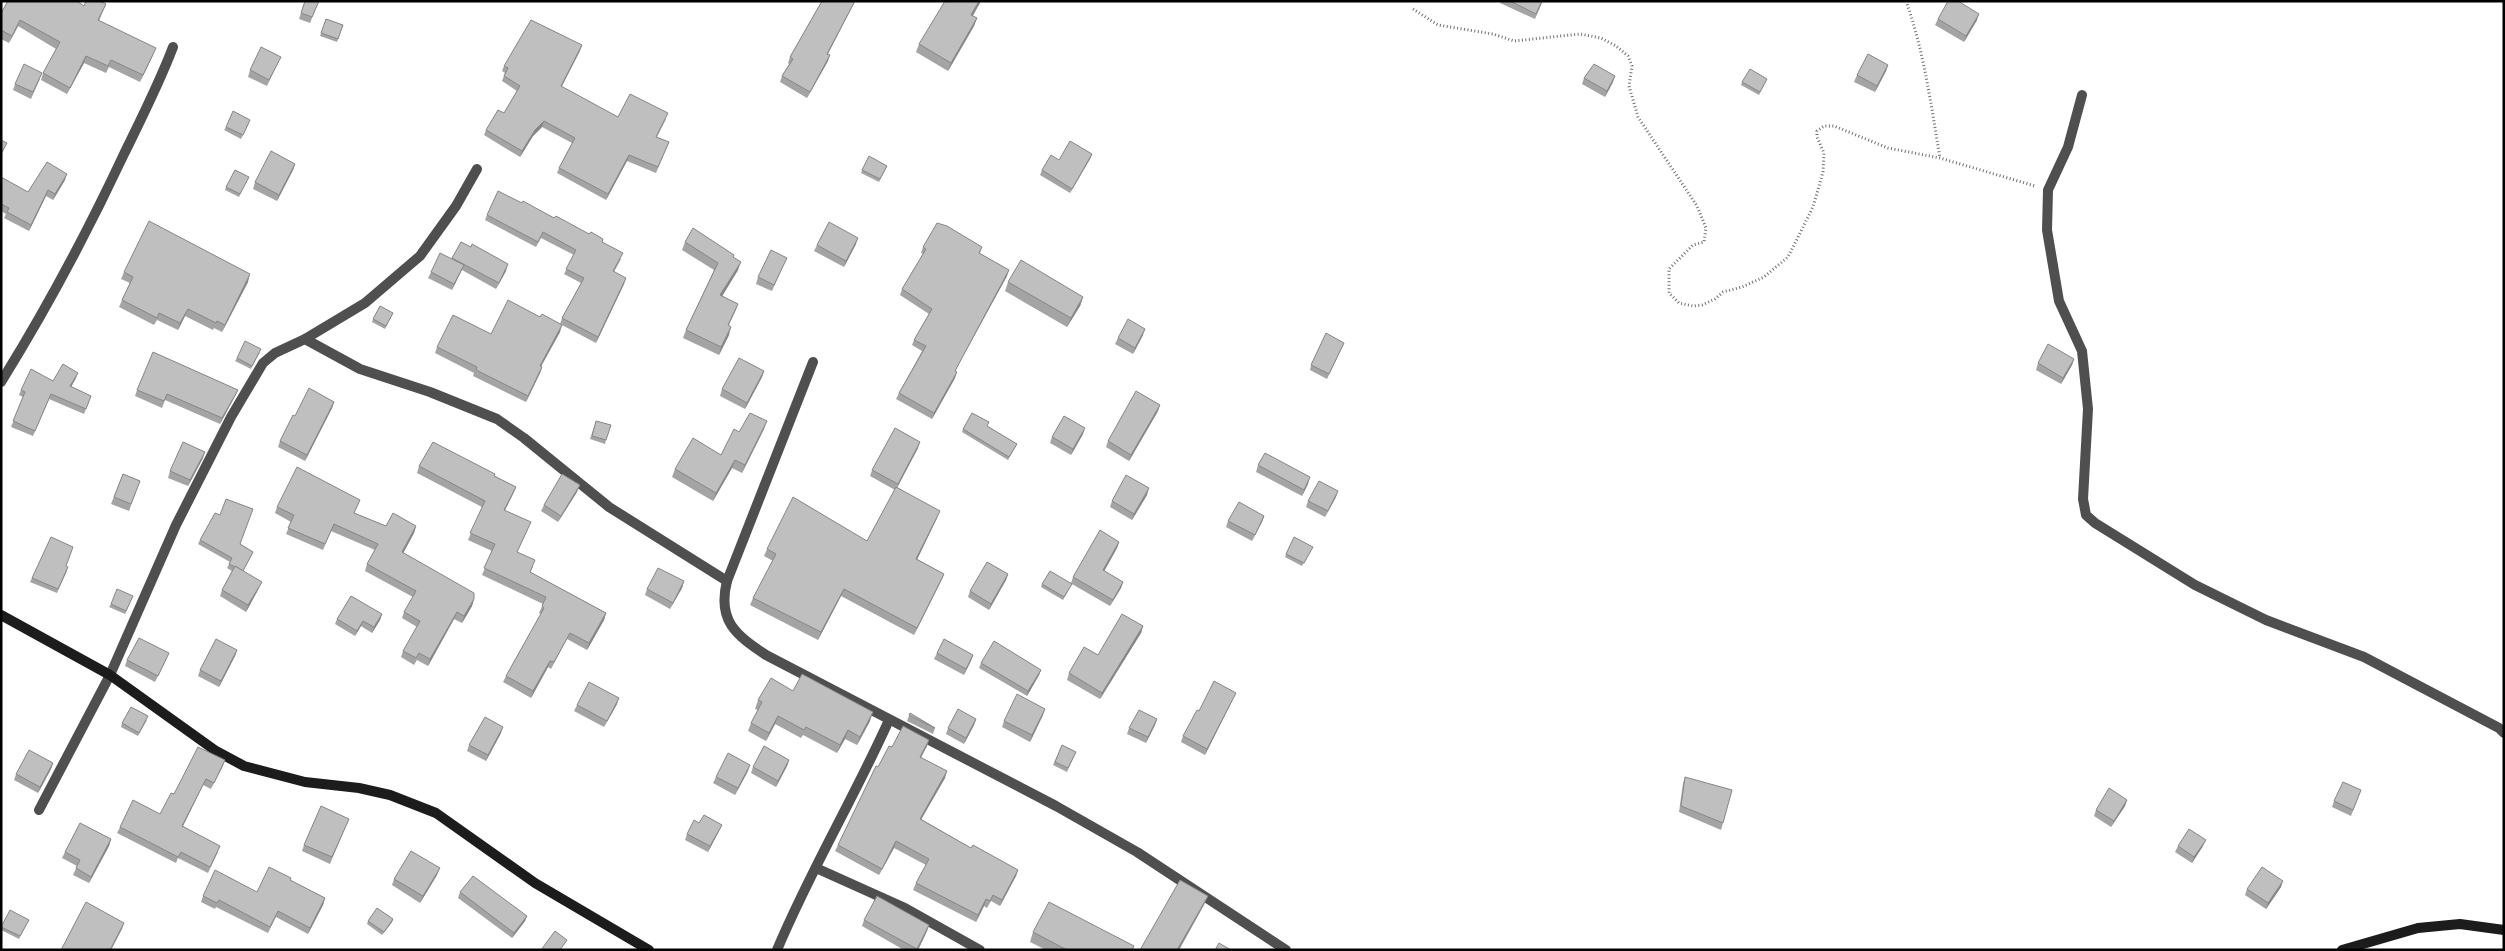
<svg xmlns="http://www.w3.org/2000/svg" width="2505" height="951" font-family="'Noto Sans',sans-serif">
<rect width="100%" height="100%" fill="#fff"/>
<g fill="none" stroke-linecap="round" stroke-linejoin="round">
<!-- path -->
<g stroke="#717171" stroke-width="3" stroke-dasharray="1 2.5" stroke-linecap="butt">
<path d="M1906,1C1924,51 1931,105 1940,158"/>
<path d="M1413,9L1438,25L1493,34L1514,41L1580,34L1601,38L1616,46L1628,56L1632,66L1629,86L1638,117L1697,206L1706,228L1704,242L1693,245L1669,269V293L1679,303L1693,306L1702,305L1715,299L1723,292L1742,287L1764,277L1788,257L1813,207L1823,172L1824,153L1817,137V131L1824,126H1834L1888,148L1940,158L2035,186"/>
</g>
<!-- street -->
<g stroke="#4f4f4f" stroke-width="10">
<path d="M2082,95L2068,147L2048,190L2047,230L2059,301L2082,351L2088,409L2083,499L2086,515L2095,523L2195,585L2266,620L2364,657L2499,728L2504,733"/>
<path d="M305,339L360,369L430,392L497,419L524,438L609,507L727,581"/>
<path d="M813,362L727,581C717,621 736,635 766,655L1056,806L1137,852L1286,950"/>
<path d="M1,382C47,308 87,233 124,154C141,119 159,84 173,47"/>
<path d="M39,810L110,675L176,525L231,417L263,363L275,353L305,339L365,303L420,256L456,206L477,169"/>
<path d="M816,868L905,908L980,950"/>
<path d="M777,950C810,871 854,798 889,720"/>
</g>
<!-- secondary -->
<g stroke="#1c1c1c" stroke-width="10">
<path d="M1,615L110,675L216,751L244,766L305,782L359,788L390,795L436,813L535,883L649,950"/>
<path d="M2342,950L2418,928L2460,924L2504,930"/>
</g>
</g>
<!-- wall -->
<g fill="#a4a4a4">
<path d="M305,1H319L310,23L299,19Z"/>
<path d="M822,1H855L828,54V61L807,98L780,82L782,76L789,64L788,63L790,57Z"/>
<path d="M950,1H981L973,16L977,18L974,26L948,71L916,52L919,44Z"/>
<path d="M1500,1H1543L1535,19L1500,3Z"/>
<path d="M106,4L99,21L153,55L140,82L109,67L106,73L84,63L67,94L41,80L43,73L56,49L18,26L9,43L1,39V13L84,6Z"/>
<path d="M326,19L343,25L337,42L320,36Z"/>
<path d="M1938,19L1977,20L1964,42L1935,25Z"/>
<path d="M582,45L561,87L618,117L666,119L657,137L669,142L656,173L627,161L606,200L557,173L559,168L572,143L542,127L533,136L520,157L484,135L486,130L504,113L517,91L502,81L505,73L502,71L504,66Z"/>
<path d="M278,63L267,86L248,77L250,70Z"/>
<path d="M1888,65L1886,71L1875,92L1854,82L1857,75Z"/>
<path d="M1584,78L1613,82L1605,97L1582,84Z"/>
<path d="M40,79L31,99L13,90L15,84Z"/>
<path d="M1767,79L1759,95L1741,85L1742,82Z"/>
<path d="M249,123L241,139L224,130L226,127Z"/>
<path d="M1092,154L1090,159L1070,193L1040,175L1042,170L1059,160Z"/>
<path d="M295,164L293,170L277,201L253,189L255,182Z"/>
<path d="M887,166L879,182L861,173L862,170Z"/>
<path d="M1,177L28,192L65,180L53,200L46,196L29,231L4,218L6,214L1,211Z"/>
<path d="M247,180L239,197L225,190L226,187Z"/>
<path d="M522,203L554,218L602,242L621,259L614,272L624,284L596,343L560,324L562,318L581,283L564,274L574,255L541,238L536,247L485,220L487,215Z"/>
<path d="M461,242L506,271L496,289L462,270L452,290L428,278L431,272L452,259Z"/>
<path d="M685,242L733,257L738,270L722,296L738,304L728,325L729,335L719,355L683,338L686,330L714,270L682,250Z"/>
<path d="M856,244L844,267L814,251L817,245Z"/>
<path d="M923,247H982L980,253L1007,276L955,371V378L932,419L896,399L899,393L922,351L912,345L914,340L929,314L900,295L902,289L923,254L921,253Z"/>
<path d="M784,264L772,291L756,284L758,277Z"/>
<path d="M124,272L248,282L222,332L214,328L213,330L185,316L178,330L157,320L154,325L119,307L122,300L130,283L121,279Z"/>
<path d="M1008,282L1083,297L1080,306L1067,327L1005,291Z"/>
<path d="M393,313L385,329L372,322L373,319Z"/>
<path d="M560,332L541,366L542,367L540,373L526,402L473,376L474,373L435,353L437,347L491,334Z"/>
<path d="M1143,335L1133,354L1115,344L1118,338Z"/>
<path d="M1344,343L1327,379L1310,370L1311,365Z"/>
<path d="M260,352L251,369L235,361L237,358Z"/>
<path d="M2074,359L2072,365L2061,384L2036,370L2038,363Z"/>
<path d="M764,371L762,377L745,409L720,396L722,389Z"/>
<path d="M76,378L71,387L91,396L84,414L49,399L33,436L11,427L23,397L19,395L21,390L53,381Z"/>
<path d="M137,390H238L235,396L220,424L165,400L162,408L135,396Z"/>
<path d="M334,402L332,408L305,461L278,447L280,441L295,416Z"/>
<path d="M1158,411L1129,461L1106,447L1108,441Z"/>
<path d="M596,421L606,440L605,444L590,439Z"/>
<path d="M987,426L1017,444L1008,460L962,432L963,429Z"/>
<path d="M764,429L742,473L732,468L713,501L672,477L675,469L721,455L739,432Z"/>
<path d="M1083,434L1071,455L1050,443L1052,437Z"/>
<path d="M918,448L897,487L937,518L917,559L944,574L941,581L914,635L841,596L818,640L750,605L753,598L773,561L764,556L767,549L867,541L895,490L870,476L872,470Z"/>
<path d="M203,458L188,486L168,478L170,471Z"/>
<path d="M1258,465L1308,484L1302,496L1256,472Z"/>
<path d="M419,466L495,476L516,487L513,494L505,510L528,529L517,552L533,567L530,572L606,613L604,620L587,650L567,639L551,669L548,667L531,698L503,682L506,676L541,614L539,613L543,604L482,575L492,551L468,540L482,507L417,473Z"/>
<path d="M123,474L140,481L129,511L111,504Z"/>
<path d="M577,492L558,522L541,511L544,505Z"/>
<path d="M1147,495L1132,520L1110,507L1112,501Z"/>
<path d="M1336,497L1325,517L1306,507L1308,501Z"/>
<path d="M360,500L354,513L386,526H416L414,533L403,553L474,599L472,606L462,623L454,619L428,666L417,660L414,665L401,657L403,651L417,627L402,618L404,612L413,597L365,571L367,564L375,550L331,531L323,550L286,534L291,522L275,513L277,507Z"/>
<path d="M1264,516L1262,522L1252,541L1226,527L1228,521Z"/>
<path d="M200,540L240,544L253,552L243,571L259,588L246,612L220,596L222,590L232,571L227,568L230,562L198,544Z"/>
<path d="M1119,542L1117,548L1104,571L1123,582L1121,588L1110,606L1072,584L1063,600L1041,587L1042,584L1071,583L1073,577Z"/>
<path d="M1311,550L1302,566L1285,557L1286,554Z"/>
<path d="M66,566L67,571L57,593L30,582L32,578Z"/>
<path d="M1008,574L1006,580L989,610L968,597L970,591Z"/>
<path d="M684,581L682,588L670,609L645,595L647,589Z"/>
<path d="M133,596L125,614L109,607L111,604Z"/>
<path d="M382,614L380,620L372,633L361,626L355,636L335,624L337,619Z"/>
<path d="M1143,626L1141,633L1100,699L1067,680L1069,673Z"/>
<path d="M237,650L235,656L219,687L198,676L200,670Z"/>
<path d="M937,653L973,655L964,675L934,659Z"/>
<path d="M127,660H166L155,682L125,666Z"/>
<path d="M981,663L1041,670L1039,675L1027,696L979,668Z"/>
<path d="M793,691L870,721L857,745L845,739L837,753L803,735L801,738L775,724L766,741L748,731L751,723L758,710L755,709L758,700Z"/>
<path d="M1233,699L1205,755L1181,742L1183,736L1199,711Z"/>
<path d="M617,704L604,727L574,711L577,705Z"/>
<path d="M910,713L935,728L933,734L907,721Z"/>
<path d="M1043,715L1030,742L1002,727L1004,721Z"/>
<path d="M976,719L974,725L964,744L946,734L948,728Z"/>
<path d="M147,720L138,736L121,727L122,723Z"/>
<path d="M1155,725L1146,743L1127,734L1129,728Z"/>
<path d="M501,733L486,761L467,751L469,745Z"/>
<path d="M929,740L927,746L921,757L945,778L921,819L971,848L1018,870L1016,876L1000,906L991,901L987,908L984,906L976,922L913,890L916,883L926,865L894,848L879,875L835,851L838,845L878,767L892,747Z"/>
<path d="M1062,745L1076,752L1067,772L1053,765Z"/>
<path d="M225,760L211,789L203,785L183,826L218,852L208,873L178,858L176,863L117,833L120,827L160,814L174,794Z"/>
<path d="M789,760L787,766L776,787L751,773L753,767Z"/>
<path d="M53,763L51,769L38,793L14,780L16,774Z"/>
<path d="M748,771L735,795L713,783L716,777Z"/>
<path d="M1685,777L1723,823L1721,830L1679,812L1683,783Z"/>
<path d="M2361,790L2351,816L2332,807L2334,801Z"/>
<path d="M2127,800L2125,806L2111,827L2094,816L2096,810Z"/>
<path d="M349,819L330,864L302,851L304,845Z"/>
<path d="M699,823L719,831L708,852L685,840L687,834Z"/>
<path d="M111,839L109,846L89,883L73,875L77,866L62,858L65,852Z"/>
<path d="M2178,846H2203L2192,863L2175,852Z"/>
<path d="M437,875L420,903L392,885L394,879Z"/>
<path d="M290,880L325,898L323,905L308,934L276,917L268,933L216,907L215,909L201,902L203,896L257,892Z"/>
<path d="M2281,887L2266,909L2245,895L2247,889Z"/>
<path d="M460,892L527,916L525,921L512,938L458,898Z"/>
<path d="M393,919L392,922L382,935L367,924L368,921Z"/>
<path d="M29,920L19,939L1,930V927Z"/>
<path d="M864,920L929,925L927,931L918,950H904L862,926Z"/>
<path d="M1033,932L1132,950H1046L1030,942Z"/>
</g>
<!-- shaded-wall -->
<g fill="#868686">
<path d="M855,1L825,59L827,54Z"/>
<path d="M979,1H981L968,23L971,15Z"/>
<path d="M1979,14L1977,20L1964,42L1966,36Z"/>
<path d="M977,18L974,26L948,71L951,63Z"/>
<path d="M20,20L18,26L9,43L12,36Z"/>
<path d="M582,45L580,51L559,92L561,86Z"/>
<path d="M156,48L153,55L140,82L143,75Z"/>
<path d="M830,55L828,61L807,98L810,92Z"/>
<path d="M86,56L84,63L67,94Z"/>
<path d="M1888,65L1886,71L1875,92L1877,86Z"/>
<path d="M1615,76L1613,82L1605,97L1607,91Z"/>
<path d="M544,121L542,127L533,136L520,157L522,151L535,130Z"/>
<path d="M1092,154L1090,159L1070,193L1072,189Z"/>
<path d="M629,155L627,161L606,200L608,194Z"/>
<path d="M295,164L293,170L277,201L279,195Z"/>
<path d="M67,174L65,180L53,200L55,194Z"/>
<path d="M48,190L46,196L29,231L31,225Z"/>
<path d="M858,238L856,244L844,267L846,261Z"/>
<path d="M741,262L738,270L718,303L720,295Z"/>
<path d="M508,264L506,271L496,289L499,283Z"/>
<path d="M464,265L461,271L452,290L454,284Z"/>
<path d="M1009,270L1007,276L952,376L955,371Z"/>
<path d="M250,274L248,282L222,332L225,325Z"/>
<path d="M626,278L624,284L596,343L598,337Z"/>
<path d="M1083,297L1080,306L1067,327L1071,318Z"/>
<path d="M738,304L735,312L725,333L728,325Z"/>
<path d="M188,309L185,316L178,330L180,323Z"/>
<path d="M562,325L560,332L538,372L540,366Z"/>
<path d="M731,327L729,335L719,355L721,347Z"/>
<path d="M1145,329L1143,335L1133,354L1135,348Z"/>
<path d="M2074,359L2072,365L2061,384L2063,378Z"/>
<path d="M542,367L540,373L526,402L528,396Z"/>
<path d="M764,371L762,377L745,409L747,403Z"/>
<path d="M957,372L955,378L932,419L934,413Z"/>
<path d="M78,373L76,378L68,392L70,386Z"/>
<path d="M238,390L235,396L220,424L222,418Z"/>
<path d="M334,402L332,408L305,461L307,455Z"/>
<path d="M1160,405L1158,411L1129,461L1131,455Z"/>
<path d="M767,421L764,429L742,473L745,465Z"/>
<path d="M1085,428L1083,434L1071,455L1073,449Z"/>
<path d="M920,442L918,448L896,490L898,484Z"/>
<path d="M205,452L203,458L188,486L190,480Z"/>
<path d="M735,460L732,468L713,501L716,493Z"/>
<path d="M1310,477L1308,484L1302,496L1304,490Z"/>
<path d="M580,485L577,492L558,522L561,516Z"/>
<path d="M516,487L513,494L502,516L504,510Z"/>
<path d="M1149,488L1147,495L1132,520L1134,514Z"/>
<path d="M1338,491L1336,497L1325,517Z"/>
<path d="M940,511L937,518L914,566L916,559Z"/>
<path d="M1264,516L1262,522L1252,541L1255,535Z"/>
<path d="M416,526L414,533L400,559L402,552Z"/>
<path d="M1119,542L1117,548L1101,577L1103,570Z"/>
<path d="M944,574L941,581L914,635L917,628Z"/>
<path d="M1008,574L1006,580L989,610L991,604Z"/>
<path d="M684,581L682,588L670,609Z"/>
<path d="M262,582L259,588L246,612L248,605Z"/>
<path d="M1123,582L1121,588L1110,606L1113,600Z"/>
<path d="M844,589L841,596L818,640L821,632Z"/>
<path d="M474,599L472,606L462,623L464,616Z"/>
<path d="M457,612L454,619L428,666L430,659Z"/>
<path d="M606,613L604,620L587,650L589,643Z"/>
<path d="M382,614L380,620L372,633L374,627Z"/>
<path d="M363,621L361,626L355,636L357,631Z"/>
<path d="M1143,626L1141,633L1100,699L1102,693Z"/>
<path d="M237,650L235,656L219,687L221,681Z"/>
<path d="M973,655L971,661L964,675L966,669Z"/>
<path d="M550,661L548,667L531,698L533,691Z"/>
<path d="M1041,670L1039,675L1027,696L1028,691Z"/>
<path d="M1236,693L1205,755L1207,749Z"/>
<path d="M619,698L617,704L604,727L607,721Z"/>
<path d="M1045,709L1043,715L1030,742L1032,735Z"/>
<path d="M873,712L870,721L857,745L860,737Z"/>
<path d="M778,716L775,724L766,741L769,733Z"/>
<path d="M976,719L974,725L964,744L966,738Z"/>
<path d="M1157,719L1155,725L1146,743L1148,737Z"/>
<path d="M503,727L501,733L486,761L488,755Z"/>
<path d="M848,730L845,739L837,753L840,745Z"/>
<path d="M929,740L927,746L918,763L920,757Z"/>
<path d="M225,760L223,766L211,789L214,783Z"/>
<path d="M789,760L787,766L776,787L778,781Z"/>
<path d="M53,763L51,769L38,793L40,787Z"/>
<path d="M750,765L748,771L735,795L738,788Z"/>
<path d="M947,771L945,778L918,825L920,819Z"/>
<path d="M206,779L203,785L180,832L182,826Z"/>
<path d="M2127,800L2125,806L2111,827L2114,821Z"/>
<path d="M722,825L719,831L708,852L710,846Z"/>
<path d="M111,839L109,846L89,883L91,877Z"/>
<path d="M2206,840L2203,846L2192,863L2194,857Z"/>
<path d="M896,841L894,848L879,875Z"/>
<path d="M440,868L437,875L420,903L423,896Z"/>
<path d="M1018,870L1016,876L1000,906L1002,900Z"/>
<path d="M2283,881L2281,887L2266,909L2268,903Z"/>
<path d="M1208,896L1204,905L1179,950H1177Z"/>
<path d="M325,898L323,905L308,934L310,928Z"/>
<path d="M986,899L984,906L976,922L978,915Z"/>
<path d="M527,916L525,921L512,938L514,933Z"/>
<path d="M393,919L392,922L382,935L384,932Z"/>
<path d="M124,923L122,929L111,950H110Z"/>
<path d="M929,925L927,931L918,950H917Z"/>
</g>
<!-- building -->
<g fill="#bfbfbf" stroke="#868686">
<path d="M8,1H77L84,6L86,1H99L106,4L98,20L156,48L143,75L111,60L108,66L86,56L70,88L43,73L60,42L20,20L12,36L1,30V13Z"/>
<path d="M305,1H319L312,17L301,13Z"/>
<path d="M822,1H855L827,54L830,55L810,92L782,76L793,59L790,57Z"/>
<path d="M945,1H979L971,15L977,18L951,63L919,44Z"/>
<path d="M1510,1H1542L1536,14Z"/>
<path d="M1948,1H1958L1979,14L1966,36L1938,19Z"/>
<path d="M326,19L343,25L338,39L321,33Z"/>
<path d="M531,20L582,45L561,86L618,117L630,94L668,113L656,137L669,142L658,167L629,155L608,194L559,168L575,138L544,121L535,130L522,151L486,130L498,110L504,113L520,86L504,76L508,68L504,66Z"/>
<path d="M261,47L281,57L269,80L250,70Z"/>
<path d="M1868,54L1888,65L1877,86L1857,75Z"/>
<path d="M24,64L42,73L33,92L15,84Z"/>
<path d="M1594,64L1615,76L1607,91L1584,78Z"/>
<path d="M1750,69L1767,79L1760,92L1742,82Z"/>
<path d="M233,111L250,120L243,135L226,127Z"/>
<path d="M1,140L7,143L1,154Z"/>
<path d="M1070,141L1092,154L1072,189L1042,170L1051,155L1059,160Z"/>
<path d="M271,151L295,164L279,195L255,182Z"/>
<path d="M869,156L887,166L880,179L862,170Z"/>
<path d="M47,162L67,174L55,194L48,190L31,225L7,212L9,208L1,204V177L28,192Z"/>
<path d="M235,170L249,177L240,194L226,187Z"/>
<path d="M498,191L522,203L523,201L554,218L556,216L589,234L591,232L603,239L602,242L623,253L613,271L626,278L598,337L562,318L584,278L566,269L576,250L543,232L538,242L487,215Z"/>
<path d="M149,221L250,274L225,325L217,321L216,323L188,309L180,323L159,313L157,318L122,300L133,277L124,272Z"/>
<path d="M829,222L858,238L846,261L817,245Z"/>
<path d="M937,223L947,226L982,247L979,253L1009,270L955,371L957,372L934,413L899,393L926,346L914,340L932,309L902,289L926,249L923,247Z"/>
<path d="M693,228L734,255L733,257L741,262L720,295L738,304L728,325L731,327L721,347L686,330L718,263L685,242Z"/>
<path d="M461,242L471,247L472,244L508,264L499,283L452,258Z"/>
<path d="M771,250L787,258L774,285L758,277Z"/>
<path d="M440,253L464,265L454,284L431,272Z"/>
<path d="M1021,260L1083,297L1071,318L1008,282Z"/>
<path d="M508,300L540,317L542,314L562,325L540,366L542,367L528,396L476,370L477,367L437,347L453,315L491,334Z"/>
<path d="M380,306L393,313L386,326L373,319Z"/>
<path d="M1128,319L1145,329L1135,348L1118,338Z"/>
<path d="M1326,333L1344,343L1329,374L1311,365Z"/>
<path d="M245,341L261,349L252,366L237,358Z"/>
<path d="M2048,344L2074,359L2063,378L2038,363Z"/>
<path d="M153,352L238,390L222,418L167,394L164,401L137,390Z"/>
<path d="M739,358L764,371L747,403L722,389Z"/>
<path d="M63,364L78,373L70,386L91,396L86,409L51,394L35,431L13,421L25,392L21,390L31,369L53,381Z"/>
<path d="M309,388L334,402L307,455L280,441L293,415L295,416Z"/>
<path d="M1136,391L1160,405L1131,455L1108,441Z"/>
<path d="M750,413L767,421L745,465L735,460L716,493L675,469L693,438L721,455L734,429L739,432Z"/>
<path d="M972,413L989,422L987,426L1017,444L1009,457L963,429Z"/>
<path d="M1064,416L1085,428L1073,449L1052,437Z"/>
<path d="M596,421L611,425L606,440L592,436Z"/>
<path d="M895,428L920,442L898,484L872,470Z"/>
<path d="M183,442L205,452L190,480L170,471Z"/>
<path d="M433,442L495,474L494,476L516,487L504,510L531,522L517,552L535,560L530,572L606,613L589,643L570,633L554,662L550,661L533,691L506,676L544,608L542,606L546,597L484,568L495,544L470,533L485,501L419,466Z"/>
<path d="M1265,453L1310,477L1304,490L1258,465Z"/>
<path d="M297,467L360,500L354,513L386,526L393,513L416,526L402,552L474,593V599L464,616L457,612L430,659L419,653L416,658L403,651L420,621L404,612L416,591L367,564L378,544L334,524L325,544L288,528L294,515L277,507Z"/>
<path d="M123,474L140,481L131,504L114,497Z"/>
<path d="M562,474L580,485L561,516L544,505Z"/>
<path d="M1126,475L1149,488L1134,514L1112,501Z"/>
<path d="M1319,481L1338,491L1328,511L1308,501Z"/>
<path d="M896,487L940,511L916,559L944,574L917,628L844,589L821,632L753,598L776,554L767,549L793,497L867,541Z"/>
<path d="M226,499L253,509L240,544L253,552L243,571L235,566V567L229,564L232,558L200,540L215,513L220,515Z"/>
<path d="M1239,502L1264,516L1255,535L1228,521Z"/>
<path d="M1100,530L1119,542L1103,570L1123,582L1113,600L1073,577Z"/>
<path d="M51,537L73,547L66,566L68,567L58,589L32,578Z"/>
<path d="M1294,537L1313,547L1304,563L1286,554Z"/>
<path d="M987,562L1008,574L991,604L970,591Z"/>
<path d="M235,566L262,582L248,605L222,590Z"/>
<path d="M658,568L684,581L673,603L647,589Z"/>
<path d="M1050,571L1072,584L1064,597L1042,584Z"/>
<path d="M117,589L133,596L126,611L111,604Z"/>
<path d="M351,596L382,614L374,627L363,621L357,631L337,619Z"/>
<path d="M1122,614L1143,626L1102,693L1069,673L1084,647L1098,655Z"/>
<path d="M139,638L169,653L158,676L127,660Z"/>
<path d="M216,639L237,650L221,681L200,670Z"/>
<path d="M944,639L973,655L966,669L937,653Z"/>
<path d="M994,641L1041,670L1028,691L981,663Z"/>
<path d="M802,674L873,712L860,737L848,730L840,745L806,727L804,730L778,716L769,733L751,723L762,702L758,700L771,678L793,691Z"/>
<path d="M1214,681L1236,693L1207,749L1183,736L1197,710L1199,711Z"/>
<path d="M589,682L619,698L607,721L577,705Z"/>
<path d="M1017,694L1045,709L1032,735L1004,721Z"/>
<path d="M131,707L148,716L139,733L122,723Z"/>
<path d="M958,709L976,719L966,738L948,728Z"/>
<path d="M1139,710L1157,719L1148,737L1129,728Z"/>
<path d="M910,713L935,728L909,715Z"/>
<path d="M485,717L503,727L488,755L469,745Z"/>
<path d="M903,726L929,740L920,757L947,771L920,819L971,848L973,845L1018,870L1002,900L993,895L990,901L986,899L978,915L916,883L929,859L896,841L882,869L838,845L876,766L878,767L889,746L892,747Z"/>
<path d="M1062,745L1076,752L1068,768L1055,762Z"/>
<path d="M764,746L789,760L778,781L753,767Z"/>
<path d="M198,747L225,760L214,783L206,779L182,826L220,846L210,867L181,852L178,857L120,827L133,800L160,814L171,793L174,794Z"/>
<path d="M29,750L53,763L40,787L16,774Z"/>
<path d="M728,753L750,765L738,788L716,777Z"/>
<path d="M1685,777L1732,790L1723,823L1681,806Z"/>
<path d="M2343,782L2361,790L2353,810L2334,801Z"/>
<path d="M2109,788L2127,800L2114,821L2096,810Z"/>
<path d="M321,806L349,819L332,857L304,845Z"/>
<path d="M704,815L722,825L710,846L687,834L694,820L699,823Z"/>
<path d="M80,823L111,839L91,877L76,868L80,860L65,852Z"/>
<path d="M2189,829L2206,840L2194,857L2178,846Z"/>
<path d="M411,851L440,868L423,896L394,879Z"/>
<path d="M269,867L291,878L290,880L325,898L310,928L278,911L270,927L219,900L217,903L203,896L215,870L257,892Z"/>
<path d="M2262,867L2283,881L2268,903L2247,889Z"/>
<path d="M473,876L527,916L514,933L460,892Z"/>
<path d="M1180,880L1208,896L1177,950H1140Z"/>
<path d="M877,896L929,925L917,949L864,920Z"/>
<path d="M86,902L124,923L110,950H61Z"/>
<path d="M1049,902L1134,946L1132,950H1067L1033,932Z"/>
<path d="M377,908L393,919L384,932L368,921Z"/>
<path d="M10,910L29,920L20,936L1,927Z"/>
<path d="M555,931L567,940L560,950H541Z"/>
<path d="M1219,943L1231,950H1215Z"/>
</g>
<!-- border -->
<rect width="2505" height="951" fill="none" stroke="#000000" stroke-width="5"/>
</svg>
